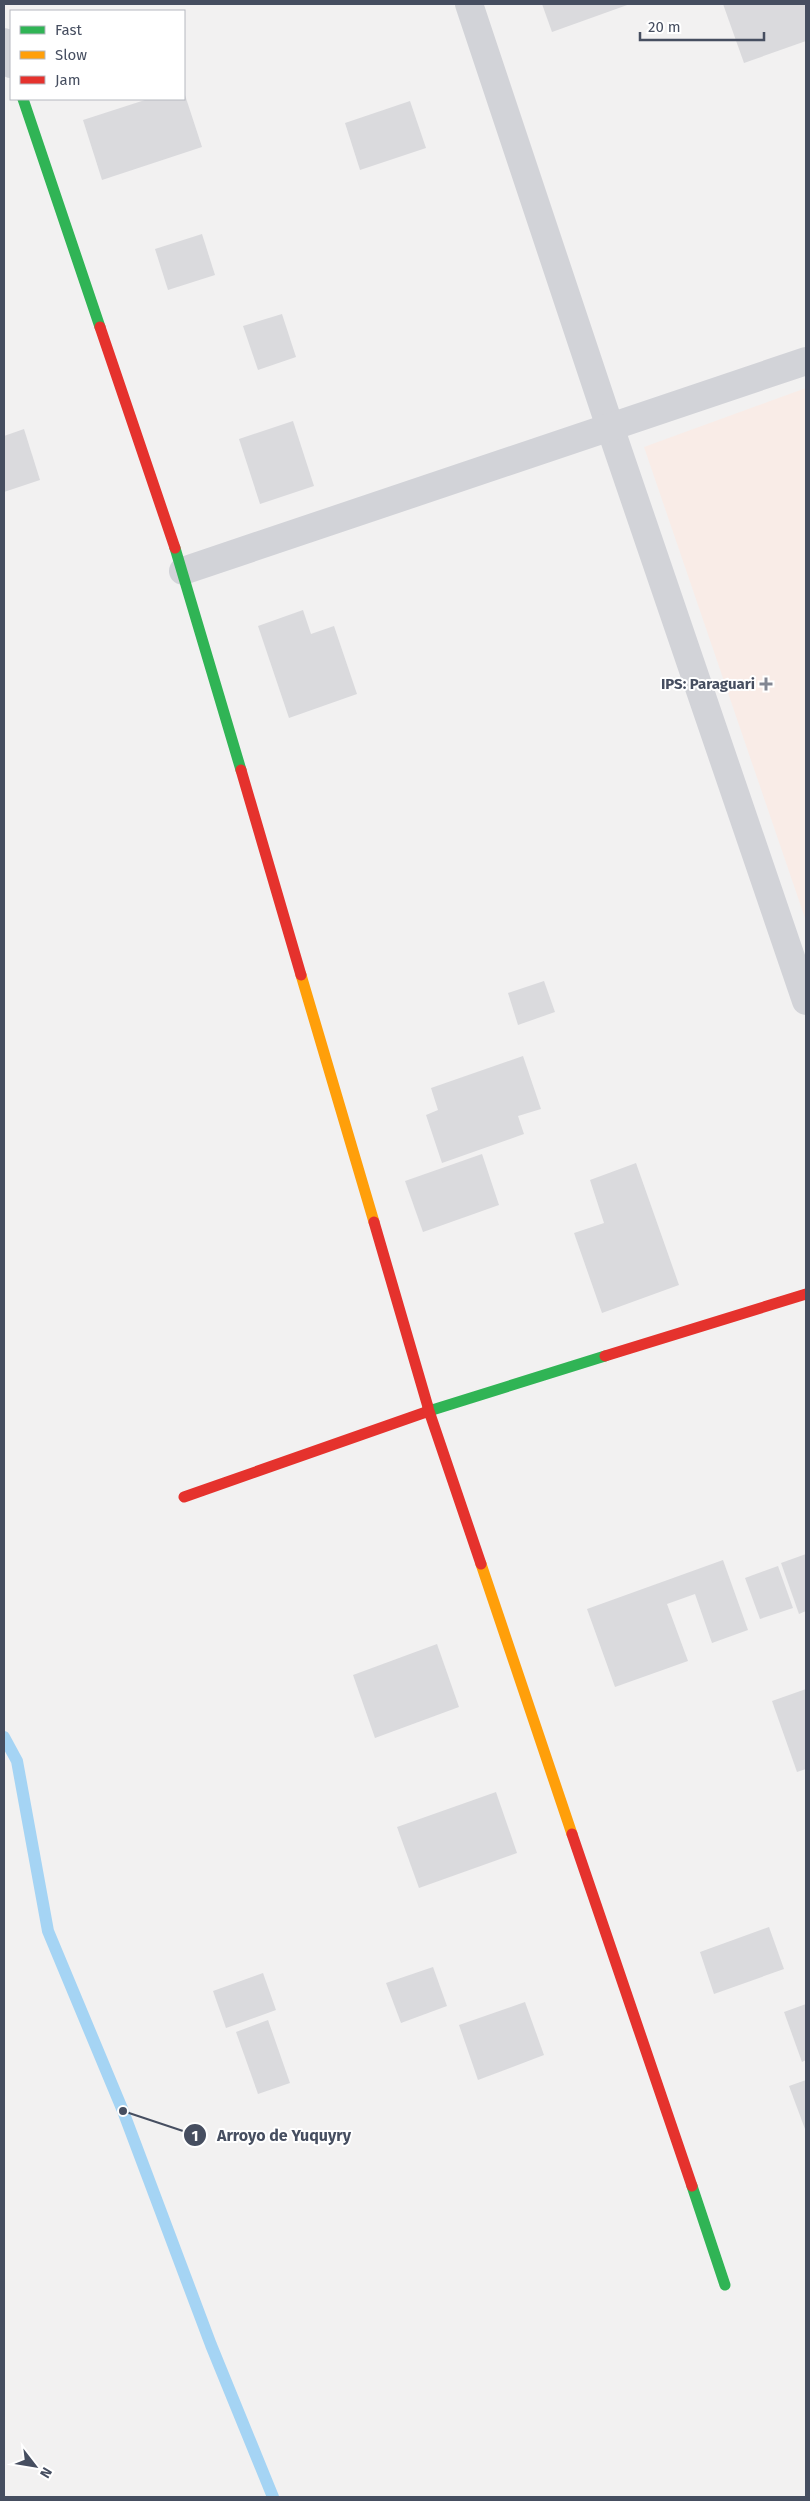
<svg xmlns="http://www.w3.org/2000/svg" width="810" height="2501" font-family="'Fira Sans',sans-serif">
<rect width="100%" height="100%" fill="#f2f1f1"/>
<!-- medical -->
<path fill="#f9ece7" d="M806,388V921L644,447Z"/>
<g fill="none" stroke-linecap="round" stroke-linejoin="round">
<!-- stream -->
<path stroke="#a5d4f4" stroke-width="12" d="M4,1737L17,1761L48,1931L123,2111L211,2345L273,2497"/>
</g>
<!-- building -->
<g fill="#dadadd">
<path d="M542,4H630L552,32Z"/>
<path d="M723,4H806V41L744,63Z"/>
<path d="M184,92L202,147L102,180L83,120L148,99H184Z"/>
<path d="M410,101L426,148L360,170L345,123Z"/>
<path d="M202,234L215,275L168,290L155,249Z"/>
<path d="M282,314L296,357L258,370L243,326Z"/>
<path d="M293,421L314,486L260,504L239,439Z"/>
<path d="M24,429L40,480L4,492V436Z"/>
<path d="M303,610L311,634L334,626L357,694L289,718L258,626Z"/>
<path d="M544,981L555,1012L518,1025L508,993Z"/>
<path d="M523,1056L541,1109L518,1116L524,1134L442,1163L426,1115L438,1110L431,1088Z"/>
<path d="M482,1154L499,1205L423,1232L405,1181Z"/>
<path d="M636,1163L679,1285L602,1313L574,1233L604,1223L590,1180Z"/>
<path d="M806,1554V1611L799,1614L781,1563Z"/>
<path d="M723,1560L748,1630L712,1643L695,1594L667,1604L688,1661L615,1687L587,1609Z"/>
<path d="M778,1566L793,1608L760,1619L745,1578Z"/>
<path d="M437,1644L459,1707L375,1738L353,1675Z"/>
<path d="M806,1689V1769L797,1772L772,1701Z"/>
<path d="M496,1792L517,1853L419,1888L397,1827Z"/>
<path d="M769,1927L784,1969L714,1994L700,1952Z"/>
<path d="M433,1967L447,2006L401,2023L386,1983Z"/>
<path d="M263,1973L276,2010L226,2028L213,1991Z"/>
<path d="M525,2002L544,2055L478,2080L459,2025Z"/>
<path d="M806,2004V2060L802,2062L784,2012Z"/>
<path d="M268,2020L290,2083L258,2094L236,2032Z"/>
<path d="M806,2080V2129H805L789,2086Z"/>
</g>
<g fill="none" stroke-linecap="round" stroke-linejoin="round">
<!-- street -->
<g stroke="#d2d3d8" stroke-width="28">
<path d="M469,4L610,427L806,1001"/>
<path d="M4,42L11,64"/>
<path d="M183,571L806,361"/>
</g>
<!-- fast -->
<g stroke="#30b455" stroke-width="11">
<path d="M23,99L100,327"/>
<path d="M175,548L241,770"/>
<path d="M428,1407L429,1411L605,1356"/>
<path d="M692,2186L725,2285"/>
</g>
<!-- slow -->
<g stroke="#ff9f0a" stroke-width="11">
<path d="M301,975L374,1222"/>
<path d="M481,1564L572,1834"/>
</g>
<!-- jam -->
<g stroke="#e5322d" stroke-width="11">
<path d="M100,327L175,548"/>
<path d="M241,770L301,975"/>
<path d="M374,1222L428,1407"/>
<path d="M605,1356L806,1294"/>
<path d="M184,1497L429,1411L481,1564"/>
<path d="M572,1834L692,2186"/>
</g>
</g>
<!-- markers -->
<path fill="#828793" stroke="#fff" stroke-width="2" d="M763.5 676.5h5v5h5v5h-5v5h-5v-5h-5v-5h5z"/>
<g text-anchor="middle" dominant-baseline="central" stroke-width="4" stroke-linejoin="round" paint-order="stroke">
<!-- poi labels -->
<g font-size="15" font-weight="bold" fill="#464e60" stroke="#fff" text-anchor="end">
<text x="755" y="684">IPS: Paraguari</text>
</g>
</g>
<!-- callouts -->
<path fill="none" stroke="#464e60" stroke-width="2" d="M123 2111L195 2135"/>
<g fill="#464e60" stroke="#fff" stroke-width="2">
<circle cx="123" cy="2111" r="5"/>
<circle cx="195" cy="2135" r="12"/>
</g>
<g font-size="15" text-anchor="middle" font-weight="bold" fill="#fff">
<text x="195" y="2141">1</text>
</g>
<g font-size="16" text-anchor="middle" font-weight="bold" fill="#464e60" stroke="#fff" stroke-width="4" stroke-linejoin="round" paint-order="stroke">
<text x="284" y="2141">Arroyo de Yuquyry</text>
</g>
<!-- border -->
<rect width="810" height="2501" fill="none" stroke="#464e60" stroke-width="10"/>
<!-- legend -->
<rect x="10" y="10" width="175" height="90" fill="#ffffff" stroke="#b5b8bf"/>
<rect x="20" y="26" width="25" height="8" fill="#30b455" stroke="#b5b8bf"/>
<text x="55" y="35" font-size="15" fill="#464e60">Fast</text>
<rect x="20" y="51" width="25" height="8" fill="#ff9f0a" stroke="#b5b8bf"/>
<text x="55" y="60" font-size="15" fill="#464e60">Slow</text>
<rect x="20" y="76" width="25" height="8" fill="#e5322d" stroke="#b5b8bf"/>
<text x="55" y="85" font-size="15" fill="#464e60">Jam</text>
<!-- north arrow -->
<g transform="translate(35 2466) rotate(121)" stroke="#ffffff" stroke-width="4" paint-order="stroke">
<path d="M0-4L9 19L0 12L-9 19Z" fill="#464e60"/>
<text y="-8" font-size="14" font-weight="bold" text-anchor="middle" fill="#464e60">N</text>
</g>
<!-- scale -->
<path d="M640 32v8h124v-8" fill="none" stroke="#464e60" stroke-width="2.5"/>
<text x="648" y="32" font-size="15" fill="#464e60" stroke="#ffffff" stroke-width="4" paint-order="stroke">20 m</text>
</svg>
